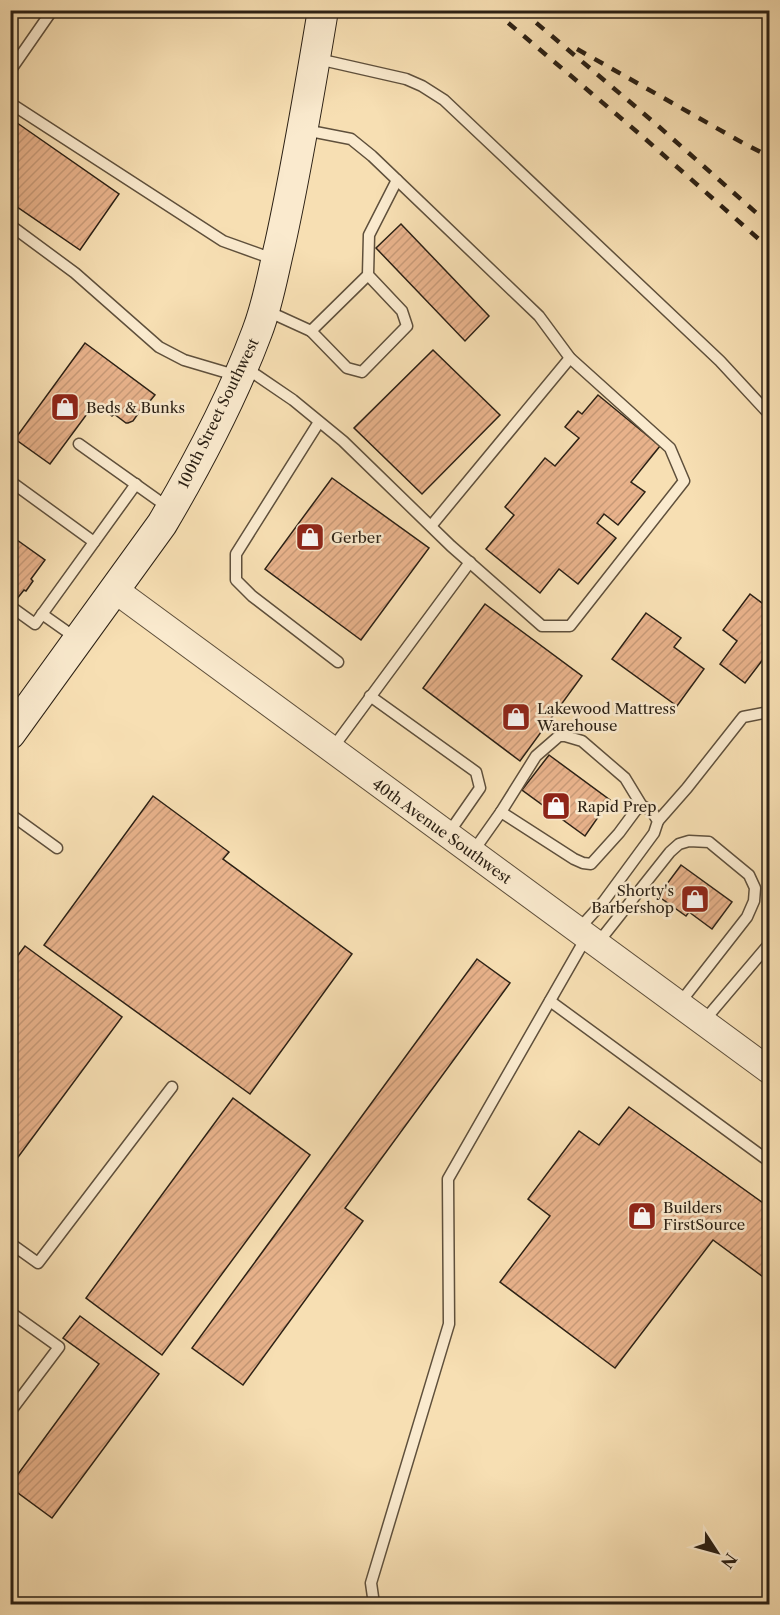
<svg xmlns="http://www.w3.org/2000/svg" width="780" height="1615" font-family="'Libre Caslon Text',serif">
<defs>
<pattern id="building-hatch" width="6" height="6" patternUnits="userSpaceOnUse" patternTransform="scale(1.5)"><rect width="6" height="6" fill="#e8b28b"/><path d="M-1 1l2-2M0 6l6-6M5 7l2-2" fill="none" stroke="#c79977"/></pattern>
</defs>
<rect width="100%" height="100%" fill="#f7dfb3"/>
<filter id="stains"><feTurbulence type="fractalNoise" baseFrequency=".00333" numOctaves="4"/><feColorMatrix values="0 0 0 0 .2 0 0 0 0 .09 0 0 0 0 .02 0 0 0 .5 -.17"/></filter>
<radialGradient id="worn" r=".72"><stop offset=".6" stop-color="#630" stop-opacity="0"/><stop offset="1" stop-color="#630" stop-opacity=".3"/></radialGradient>
<!-- building -->
<g fill="url(#building-hatch)" stroke="#2c2115" stroke-width="1.5">
<path d="M10,118L119,194L80,250L10,202Z"/>
<path d="M401,224L489,316L465,341L376,248Z"/>
<path d="M85,343L155,395L141,412L140,411L133,421L128,423H126L114,414L112,416L95,403L50,464L15,439Z"/>
<path d="M433,350L500,415L422,494L354,428Z"/>
<path d="M598,395L660,446L631,482L645,492L618,525L604,514L597,523L616,538L578,584L559,569L540,593L486,549L514,515L505,507L545,458L555,466L579,438L565,427L578,411L582,414Z"/>
<path d="M332,478L429,548L361,640L265,569Z"/>
<path d="M10,535L45,560L31,579L33,581L26,591L24,590L16,600L10,597Z"/>
<path d="M750,594L770,609V650L745,683L720,664L737,641L723,630Z"/>
<path d="M485,604L582,676L520,761L423,688Z"/>
<path d="M646,613L681,638L674,647L704,669L677,706L612,659Z"/>
<path d="M549,755L610,800L585,836L522,790Z"/>
<path d="M153,796L229,852L223,859L352,954L250,1094L44,945Z"/>
<path d="M681,865L732,902L712,929L689,912L686,916L658,896Z"/>
<path d="M25,946L122,1017L10,1168V966Z"/>
<path d="M477,959L510,983L345,1208L363,1221L243,1385L192,1348Z"/>
<path d="M233,1098L310,1155L162,1355L86,1298Z"/>
<path d="M629,1107L770,1208V1282L713,1240L615,1368L500,1282L550,1216L528,1199L579,1131L599,1145Z"/>
<path d="M80,1316L159,1374L52,1518L10,1487V1485L99,1364L63,1338Z"/>
</g>
<g fill="none" stroke-linecap="round" stroke-linejoin="round">
<!-- service casing -->
<g stroke="#5f503c" stroke-width="13">
<g id="service">
<path d="M318,59L406,79L422,86L444,100L720,361L770,415"/>
<path d="M10,71L51,12"/>
<path d="M10,103L223,241L276,260"/>
<path d="M10,225L75,273L159,347L184,360L238,376"/>
<path d="M368,275L311,331L347,368L362,372L407,326L402,311L368,275L369,235L397,180"/>
<path d="M265,310L311,331"/>
<path d="M246,368L293,400L343,441L451,546L542,626H570L684,481L670,448L570,358L539,316L372,156L351,139L305,130"/>
<path d="M319,422L236,554V580L252,596L338,662"/>
<path d="M79,444L169,508"/>
<path d="M10,481L94,542"/>
<path d="M431,526L570,358"/>
<path d="M10,606L35,624L136,484"/>
<path d="M42,614L76,638"/>
<path d="M370,696L476,772L480,788L448,834"/>
<path d="M332,749L470,562"/>
<path d="M501,812L536,756L559,736H565L582,741L625,778L642,806"/>
<path d="M10,814L57,848"/>
<path d="M658,821L687,788L743,717L764,713L770,717"/>
<path d="M472,853L501,812L574,859L583,863L591,864L619,833L636,810L642,806L651,810L658,821L654,833L604,901L578,930"/>
<path d="M597,944L670,852L679,844L689,841L709,842L749,875L755,888L754,901L747,917L679,1004"/>
<path d="M550,1001L770,1162"/>
<path d="M703,1022L770,943"/>
<path d="M10,1243L38,1263L172,1087"/>
<path d="M10,1312L59,1347L10,1412"/>
<path d="M374,1604L371,1583L449,1324L448,1179L587,936"/>
</g>
</g>
<!-- tertiary casing -->
<g stroke="#5f503c" stroke-width="28">
<path id="tertiary" d="M115,590L770,1071"/>
</g>
<!-- secondary casing -->
<g stroke="#2c2115" stroke-width="32">
<path id="secondary" d="M10,734L162,524C198,463 232,399 257,332C268,304 273,273 280,244C297,167 310,88 323,10"/>
</g>
<!-- service -->
<use href="#service" stroke="#faeace" stroke-width="10"/>
<!-- tertiary -->
<use href="#tertiary" stroke="#faeace" stroke-width="26"/>
<!-- secondary -->
<use href="#secondary" stroke="#faeace" stroke-width="30"/>
<!-- rail -->
<g stroke="#2c2115" stroke-width="4.5" stroke-dasharray="10 10" stroke-linecap="butt">
<path d="M493,10L642,136L770,249"/>
<path d="M521,10L656,124L770,225"/>
<path d="M577,49L743,143L770,157"/>
</g>
</g>
<!-- icons -->
<defs>
<g id="shop-square" transform="scale(1.5)"><rect x="-9" y="-9" width="18" height="18" rx="4" fill="#8f2418" stroke="#faeace"/><path d="M-5-2.5h2.3a2.7 3.5 0 0 1 5.4 0H5L5.5 6h-11ZM-1.5-2.5h3a1.5 2.3 0 0 0-3 0Z" fill="#fff"/></g>
</defs>
<g fill-rule="evenodd">
<use href="#shop-square" x="65" y="407"/>
<use href="#shop-square" x="310" y="537"/>
<use href="#shop-square" x="516" y="717"/>
<use href="#shop-square" x="556" y="806"/>
<use href="#shop-square" x="695" y="899"/>
<use href="#shop-square" x="642" y="1216"/>
</g>
<g text-anchor="middle" dominant-baseline="central" stroke-width="5" stroke-linejoin="round" paint-order="stroke">
<!-- poi labels -->
<g font-size="15" fill="#2c2115" stroke="#faeace" text-anchor="start">
<text x="86" y="407">Beds &amp; Bunks</text>
<text x="331" y="537">Gerber</text>
<text x="537" y="708">Lakewood Mattress<tspan x="537" dy="17">Warehouse</tspan></text>
<text x="577" y="806">Rapid Prep</text>
<text x="674" y="890" text-anchor="end">Shorty's<tspan x="674" dy="17">Barbershop</tspan></text>
<text x="663" y="1207">Builders<tspan x="663" dy="17">FirstSource</tspan></text>
</g>
<!-- street labels -->
<g font-size="15" fill="#2c2115" stroke="#faeace">
<text transform="translate(218 413) rotate(-64)">100th Street Southwest</text>
<text transform="translate(442 831) rotate(36)">40th Avenue Southwest</text>
</g>
</g>
<!-- margin -->
<rect width="780" height="1615" fill="none" stroke="#f7dfb3" stroke-width="36"/>
<rect x="12" y="12" width="756" height="1591" fill="none" stroke="#2c2115" stroke-width="3"/>
<rect x="18" y="18" width="744" height="1579" fill="none" stroke="#2c2115" stroke-width="1.5"/>
<!-- north arrow -->
<g transform="translate(717 1552) rotate(126)" stroke="#faeace" stroke-width="4.5" paint-order="stroke">
<path d="M0-4.5L10 22L0 15L-10 22Z" fill="#2c2115"/>
<text y="-9" font-size="16" font-weight="bold" text-anchor="middle" fill="#2c2115">N</text>
</g>
<rect width="100%" height="100%" filter="url(#stains)"/>
<rect width="100%" height="100%" fill="url(#worn)"/>
</svg>
